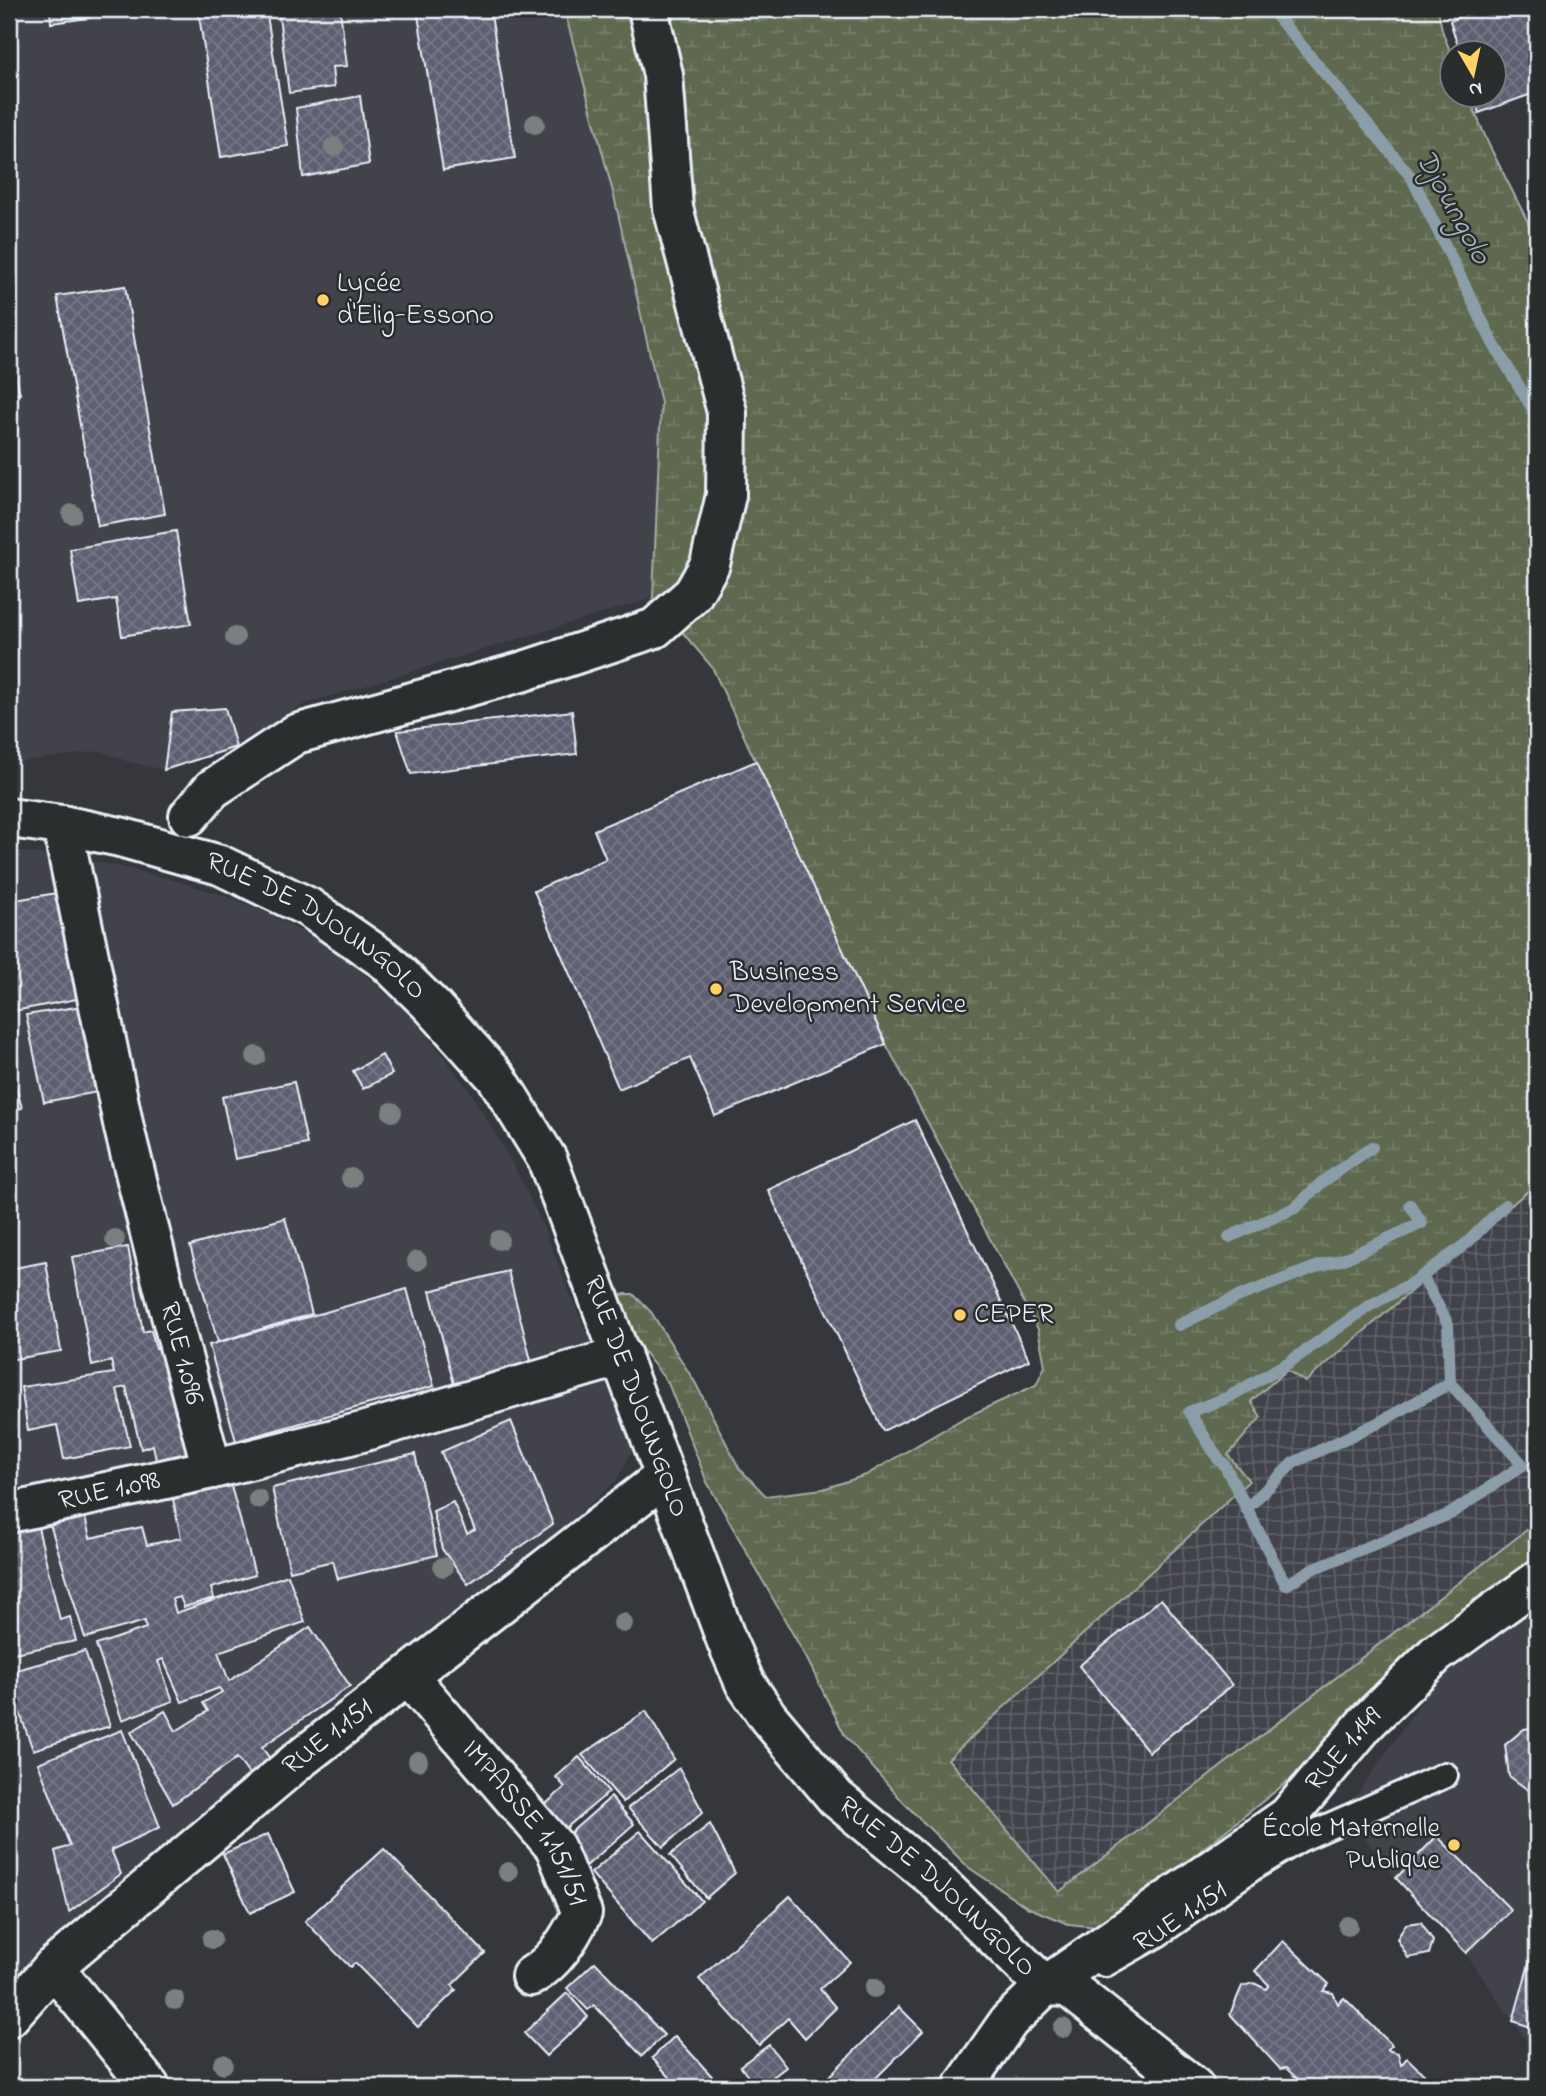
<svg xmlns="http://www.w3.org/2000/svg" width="1546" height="2096" font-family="'Indie Flower',sans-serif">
<defs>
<pattern id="industrial-grid" width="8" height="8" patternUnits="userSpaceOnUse" patternTransform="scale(1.75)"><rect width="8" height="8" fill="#42434c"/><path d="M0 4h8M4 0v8" fill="none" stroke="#5d5f67"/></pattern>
<pattern id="wetland-marsh" width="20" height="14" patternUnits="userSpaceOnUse" patternTransform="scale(1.75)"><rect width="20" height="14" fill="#5e6950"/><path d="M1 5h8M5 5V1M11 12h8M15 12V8" fill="none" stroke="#757f6a"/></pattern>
<pattern id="building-cross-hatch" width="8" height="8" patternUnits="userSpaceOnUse" patternTransform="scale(1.75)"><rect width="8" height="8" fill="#5f5f72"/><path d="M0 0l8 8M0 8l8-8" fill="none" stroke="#767687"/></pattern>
</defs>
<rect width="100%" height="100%" fill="#35373c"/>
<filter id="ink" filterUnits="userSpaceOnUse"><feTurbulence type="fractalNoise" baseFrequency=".0143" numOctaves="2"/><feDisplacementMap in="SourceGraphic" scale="14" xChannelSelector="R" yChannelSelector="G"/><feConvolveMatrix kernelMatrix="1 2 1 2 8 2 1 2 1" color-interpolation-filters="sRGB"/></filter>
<g filter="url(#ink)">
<!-- built -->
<g fill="#42434c">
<path d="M9,9H564L614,196L661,403L653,598L305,704L236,747L164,770L126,761L101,751L9,763Z"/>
<path d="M9,850L92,861L125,868L173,880L229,897L269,914L323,943L351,963L403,1008L426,1034L469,1090L515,1168L539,1217L633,1448L616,1481L466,1610L55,1945L9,1987Z"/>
<path d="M1529,1616L1537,1621V2056L1466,1954L1396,1878L1345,1812L1471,1630Z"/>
</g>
<!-- industrial -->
<path fill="url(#industrial-grid)" d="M1537,1183V1522L1059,1893L948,1759L1248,1481L1228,1455L1261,1417L1251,1402L1287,1370L1305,1382Z"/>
<!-- wetland -->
<path fill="url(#wetland-marsh)" stroke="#a3ada4" stroke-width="2" d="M564,9H1438L1442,30L1451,54L1452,94L1468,95L1488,143L1537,240V1183L1305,1382L1287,1370L1251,1401L1261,1417L1228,1455L1249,1481L948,1759L1059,1892L1537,1522V1588L1526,1583L1475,1599L1416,1653L1301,1771L1200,1851L1148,1907L1097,1927L1068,1924L1027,1907L968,1867L905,1804L845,1736L807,1659L707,1482L668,1383L613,1312L622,1294H633L651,1312L696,1384L739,1468L766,1496L823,1489L866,1475L964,1418L1036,1385L1045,1366L1038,1329L886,1044L712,667L653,598L661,403L614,196Z"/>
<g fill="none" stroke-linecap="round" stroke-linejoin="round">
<!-- stream -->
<g stroke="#8b9da8" stroke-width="12">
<path d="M1271,9L1412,178L1493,343L1537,416"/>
<path d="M1229,1237L1295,1208L1321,1183L1372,1147"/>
<path d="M1422,1276L1448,1324L1450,1383L1523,1465L1450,1514L1312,1569L1286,1585L1224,1464L1219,1460L1189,1412L1227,1398L1291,1361L1369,1306L1414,1282L1467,1243L1505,1205"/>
<path d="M1179,1325L1237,1297L1321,1265L1344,1259L1422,1223L1410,1205"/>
<path d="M1246,1509L1293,1463L1378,1423L1450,1383"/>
</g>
</g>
<!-- building -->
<g fill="url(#building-cross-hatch)" stroke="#e8f1f8" stroke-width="2">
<path d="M50,9H88L89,18L51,23Z"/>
<path d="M198,9H266L288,146L221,157Z"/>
<path d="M278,9H340L347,66L332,67L334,87L289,93Z"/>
<path d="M417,9H490L515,158L443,170Z"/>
<path d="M1480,9H1527L1537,40V92L1479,113L1473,94H1494V52H1460L1450,21Z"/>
<path d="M360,96L369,164L303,177L296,108Z"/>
<path d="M125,286L165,514L98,526L57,296Z"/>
<path d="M9,341L20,394L9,396Z"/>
<path d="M176,531L191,624L122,636L116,599L79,605L70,549Z"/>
<path d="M225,708L236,747L164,770L172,712Z"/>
<path d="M572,711L577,754L411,774L397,731Z"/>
<path d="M756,761L886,1044L715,1116L690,1058L619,1089L534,891L606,859L594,830Z"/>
<path d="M63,892L82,998L9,1012V991L14,990L9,960V901Z"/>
<path d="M95,1004L103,1091L44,1102L26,1015Z"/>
<path d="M382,1055L392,1074L363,1089L353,1071Z"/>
<path d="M9,1078L10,1082L14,1080L22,1108L9,1111Z"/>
<path d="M294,1082L307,1144L235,1159L222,1097Z"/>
<path d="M915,1120L1029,1360L883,1431L768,1190Z"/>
<path d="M285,1218L312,1314L218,1342L190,1246Z"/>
<path d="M128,1247L143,1332L151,1330L156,1349L168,1346L195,1455L157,1465L153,1445L141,1449L126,1387L117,1389L130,1446L64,1459L57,1425L28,1431L21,1387L114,1373L111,1361L92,1366L72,1257Z"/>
<path d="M46,1262L61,1351L9,1360V1269Z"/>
<path d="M508,1271L533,1368L455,1388L430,1291Z"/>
<path d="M407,1289L434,1386L236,1441L209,1345Z"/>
<path d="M511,1421L553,1524L468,1584L442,1549L433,1511L453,1502L467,1534L475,1530L441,1452Z"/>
<path d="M415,1454L437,1555L338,1579L333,1561L290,1571L272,1488Z"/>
<path d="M231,1486L255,1575L211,1588L214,1598L184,1607L180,1597L172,1599L176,1613L288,1575L305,1622L218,1652L229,1681L310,1627L350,1686L262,1747L272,1762L251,1777L237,1758L173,1804L131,1732L165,1711L176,1731L208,1711L203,1703L222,1692L219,1688L182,1702L163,1659L158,1661L173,1701L122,1720L96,1645L146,1628L145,1621L85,1638L49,1521L84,1513L90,1538L142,1527L147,1545L181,1538L173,1499Z"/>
<path d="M37,1523L60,1620L70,1617L76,1641L9,1654V1529Z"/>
<path d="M1161,1599L1232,1685L1149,1752L1079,1666Z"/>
<path d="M85,1651L110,1726L33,1750L16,1702L20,1701L13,1671Z"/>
<path d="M646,1711L674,1759L623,1802L582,1755Z"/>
<path d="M1537,1727V1795H1535L1509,1776L1505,1745L1524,1729Z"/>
<path d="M122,1730L160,1827L111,1850L121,1874L69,1912L55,1851L70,1846L38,1763Z"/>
<path d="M579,1757L609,1792L560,1833L540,1809L565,1787L556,1777Z"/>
<path d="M679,1768L703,1812L663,1847L628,1808Z"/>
<path d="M611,1797L634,1824L585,1867L561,1841Z"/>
<path d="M710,1824L735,1873L706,1898L670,1855Z"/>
<path d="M640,1831L702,1901L652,1944L591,1873Z"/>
<path d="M268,1834L295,1892L250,1913L223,1854Z"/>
<path d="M1437,1836L1511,1910L1466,1953L1396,1878Z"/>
<path d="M384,1849L485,1953L452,1985L456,1990L418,2027L355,1963L350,1967L305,1921Z"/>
<path d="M790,1896L850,1962L820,1989L836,2008L805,2038L788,2018L759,2045L699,1979Z"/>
<path d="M1421,1922L1433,1941L1429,1954L1408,1958L1397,1939L1406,1924Z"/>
<path d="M1537,1935V2029L1513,2021Z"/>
<path d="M1283,1941L1329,1984L1323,1991L1333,1993L1338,2004L1344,1998L1392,2045L1387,2050L1398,2053L1401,2065L1407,2058L1437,2087H1306L1286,2068L1280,2069L1230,2014L1242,1986L1254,1983L1266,1989L1269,1985L1255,1971Z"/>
<path d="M595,1962L664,2035L642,2056L594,2005L588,2010L567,1988Z"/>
<path d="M567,1993L588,2017L546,2056L524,2033Z"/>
<path d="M899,2007L923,2031L867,2087L819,2086Z"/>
<path d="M675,2036L718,2083L713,2087H679L652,2058Z"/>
<path d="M769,2045L786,2067L760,2087H756L740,2066Z"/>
</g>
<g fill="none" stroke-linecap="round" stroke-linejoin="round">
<!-- service casing -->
<g stroke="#e8f1f8" stroke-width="30">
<g id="service">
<path id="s1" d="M1105,1964L1158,1934L1254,1867L1300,1839L1445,1775"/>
</g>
</g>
<!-- minor casing -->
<g stroke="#e8f1f8" stroke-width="44">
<g id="minor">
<path d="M189,816L212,789L296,734L521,672L655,628L693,594L710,564L726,495L727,412L673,208L663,75L648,9"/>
<path id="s2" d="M62,825L124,1128L163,1285L212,1469L362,1432L622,1356"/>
<path id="s3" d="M9,1513L212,1469"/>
<path id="s4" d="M408,1676L555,1847L582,1913C569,1939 556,1961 531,1976"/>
<path d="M53,1967L150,2087"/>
<path id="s5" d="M9,2017L53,1967L299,1760L665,1476"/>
<path id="s6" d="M963,2087L1009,2021L1045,1986L1288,1816L1366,1723L1436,1654L1537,1581"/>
</g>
</g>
<!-- tertiary casing -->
<g stroke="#e8f1f8" stroke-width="44">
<g id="tertiary">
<path id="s7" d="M9,818L62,825L120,837L220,865L308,907L386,961L432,1006L497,1078L547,1159L727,1642L745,1683L768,1717L836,1798L935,1879L1045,1986L1068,1987L1194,2087"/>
</g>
</g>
<!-- service -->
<use href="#service" stroke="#2a2d2e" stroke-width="24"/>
<!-- minor -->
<use href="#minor" stroke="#2a2d2e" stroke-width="38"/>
<!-- tertiary -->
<use href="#tertiary" stroke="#2a2d2e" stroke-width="38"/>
</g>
<!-- trees -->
<g fill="#79807f">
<circle cx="535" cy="124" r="10"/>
<circle cx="334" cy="147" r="10"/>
<circle cx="72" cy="514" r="10"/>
<circle cx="235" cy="637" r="10"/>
<circle cx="256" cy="1056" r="10"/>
<circle cx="392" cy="1112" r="10"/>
<circle cx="351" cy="1178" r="10"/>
<circle cx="115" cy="1239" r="10"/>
<circle cx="499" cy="1240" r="10"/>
<circle cx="417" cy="1261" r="10"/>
<circle cx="258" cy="1499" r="10"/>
<circle cx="443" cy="1567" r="10"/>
<circle cx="623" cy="1623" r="10"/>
<circle cx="418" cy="1761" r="10"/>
<circle cx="508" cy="1872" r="10"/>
<circle cx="1348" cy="1926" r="10"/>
<circle cx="212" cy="1939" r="10"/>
<circle cx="874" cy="1988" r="10"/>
<circle cx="175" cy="2000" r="10"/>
<circle cx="1063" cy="2028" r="10"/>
<circle cx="223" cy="2064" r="10"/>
</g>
</g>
<!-- markers -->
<g fill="#ffd166" stroke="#2a2d2e" stroke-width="2.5">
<circle cx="323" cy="300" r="7"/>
<circle cx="716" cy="989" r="7"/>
<circle cx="960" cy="1315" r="7"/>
<circle cx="1454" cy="1845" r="7"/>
</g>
<g text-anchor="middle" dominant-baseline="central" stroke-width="5" stroke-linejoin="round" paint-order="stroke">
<!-- poi labels -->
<g font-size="28" fill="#e8f1f8" stroke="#2a2d2e" text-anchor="start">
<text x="337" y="284">Lycée<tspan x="337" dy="32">d'Elig-Essono</tspan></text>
<text x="730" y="973">Business<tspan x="730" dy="32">Development Service</tspan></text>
<text x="974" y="1315">CEPER</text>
<text x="1440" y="1829" text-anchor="end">École Maternelle<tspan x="1440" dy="32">Publique</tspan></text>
</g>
<!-- street labels -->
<g font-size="28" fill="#e8f1f8" stroke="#2a2d2e">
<text stroke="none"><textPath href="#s7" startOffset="331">RUE DE DJOUNGOLO</textPath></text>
<text stroke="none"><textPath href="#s2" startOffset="542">RUE 1.096</textPath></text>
<text stroke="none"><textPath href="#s7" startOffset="919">RUE DE DJOUNGOLO</textPath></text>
<text stroke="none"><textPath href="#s3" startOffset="103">RUE 1.098</textPath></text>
<text stroke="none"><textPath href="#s5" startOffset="425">RUE 1.151</textPath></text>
<text stroke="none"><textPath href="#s6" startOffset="514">RUE 1.149</textPath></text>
<text stroke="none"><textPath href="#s4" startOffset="189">IMPASSE 1.151/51</textPath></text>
<text stroke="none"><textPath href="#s7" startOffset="1507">RUE DE DJOUNGOLO</textPath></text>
<text stroke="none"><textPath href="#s1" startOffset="89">RUE 1.151</textPath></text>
</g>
<!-- water labels -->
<g font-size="30" font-style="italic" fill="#aab9c2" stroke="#2a2d2e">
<text transform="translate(1452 208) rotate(61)">Djoungolo</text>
</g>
</g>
<!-- margin -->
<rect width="1546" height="2096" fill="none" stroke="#2a2d2e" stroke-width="35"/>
<rect x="18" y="18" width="1511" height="2061" fill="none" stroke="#e8f1f8" stroke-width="2.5" filter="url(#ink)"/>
<!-- north arrow -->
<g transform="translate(1473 74) rotate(171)"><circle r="33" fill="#2a2d2e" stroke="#767b7f" stroke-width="2"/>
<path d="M0-5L12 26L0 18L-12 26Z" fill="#ffd166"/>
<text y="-10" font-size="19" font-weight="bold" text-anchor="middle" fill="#e8f1f8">N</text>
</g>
</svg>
